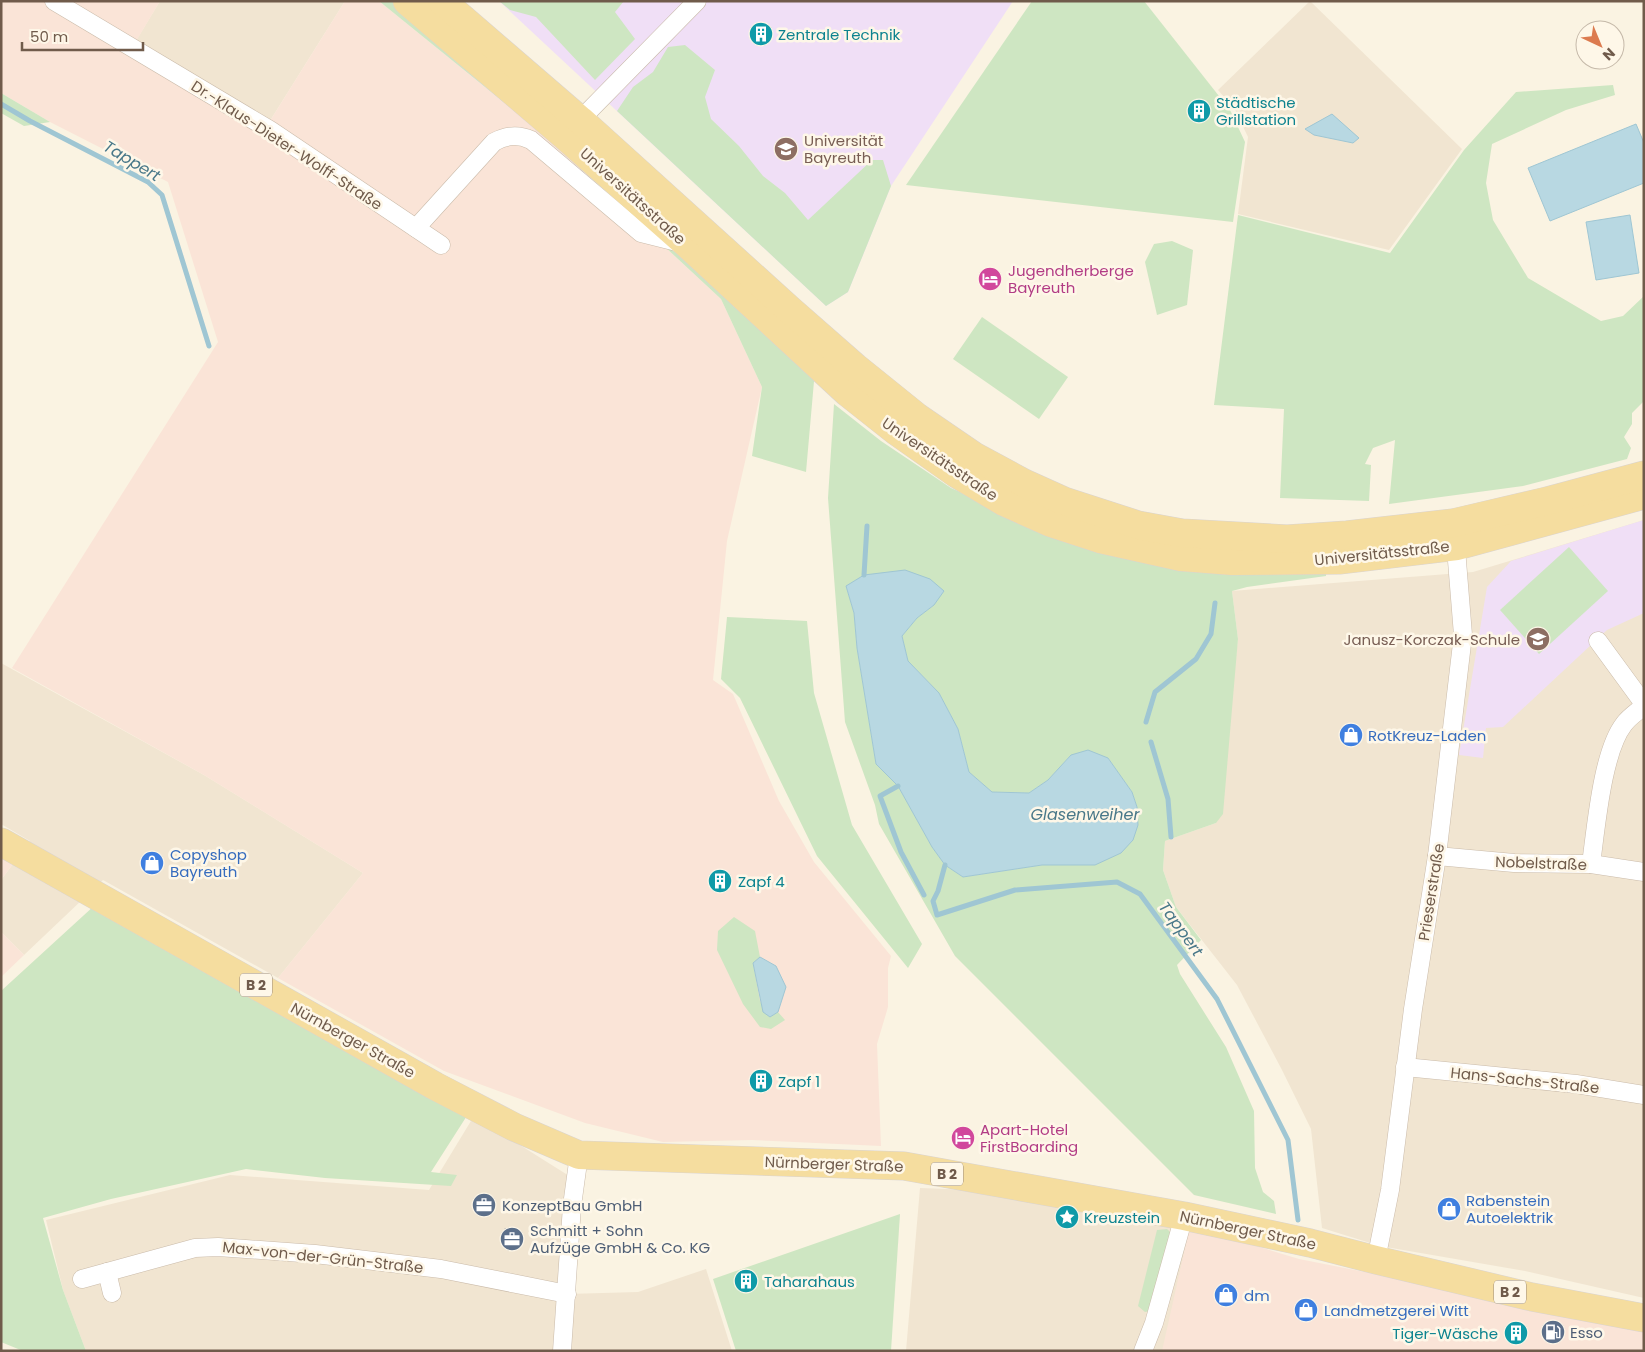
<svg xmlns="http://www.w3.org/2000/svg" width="1645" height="1352" font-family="Poppins,sans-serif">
<rect width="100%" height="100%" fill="#faf3e2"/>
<!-- residential -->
<g fill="#f1e5d1">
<path d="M160,1H345L268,124L134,44Z"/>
<path d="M1310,1L1462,149L1389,250L1238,214L1248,137L1235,110L1218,90Z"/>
<path d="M1644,520V1298L1525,1271L1380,1246L1322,1228L1311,1129L1282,1070L1237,985L1176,907L1163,870L1165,841L1216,823L1238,639L1232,591L1473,572Z"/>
<path d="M1,663L204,775L363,873L278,978L103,880L24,955L1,932V880L30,841L1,824Z"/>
<path d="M474,1116L574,1179L567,1294L638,1292L706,1269L732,1351H86L63,1290L46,1220L230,1175L429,1190Z"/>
<path d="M920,1188L1000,1191L1190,1226L1165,1351H906Z"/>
</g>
<!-- commercial -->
<g fill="#fae4d7">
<path d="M1,1H160L135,43L268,124L345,1H379L549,139L721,299L762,387L727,541L713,680L733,694L779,801L814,862L891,956L888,968V1007L877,1044L881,1146L752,1140L663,1142L585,1123L444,1071L278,978L363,873L204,775L12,668L218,342L168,182L50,122L1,93Z"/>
<path d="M1,848L18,857L1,880Z"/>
<path d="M1,932L24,955L1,977Z"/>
<path d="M1190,1226L1299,1259L1644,1327V1351H1162Z"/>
</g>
<!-- education -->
<g fill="#f0dff6">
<path d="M499,1H1013L891,186L848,292L826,306Z"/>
<path d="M1644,520V613L1607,630L1503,727L1486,728L1483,758L1459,755L1487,587L1511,561Z"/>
</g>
<!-- green -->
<g fill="#cee6c2" fill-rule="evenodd">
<path d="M379,1H398L815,370L806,472L752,456L762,387L721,299L549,139Z"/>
<path d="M499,1H624L615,12L635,39L595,80L536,17L510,10Z"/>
<path d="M1032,1H1144L1230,110L1245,142L1233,222L906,185Z"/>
<path d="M685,45L715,70L705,97L711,119L739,146L763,176L785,193L808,220L872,160H883L891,186L848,292L826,306L617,111L633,87L653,72L668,47Z"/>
<path d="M1613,85L1615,95L1566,110L1492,144L1486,183L1493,220L1528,278L1601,321L1623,316L1644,296V401L1632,413V424L1624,437L1631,448L1627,459L1523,486L1389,504L1395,440L1373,448L1365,464L1371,465L1369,501L1280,498L1284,409L1214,405L1238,215L1390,253L1464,150L1516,92Z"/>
<path d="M1,93L50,122L24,126L1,113Z"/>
<path d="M1172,241L1193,250L1187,305L1157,315L1145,262L1154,244Z"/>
<path d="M982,317L1068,377L1039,419L953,359Z"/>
<path d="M834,404L881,441L951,488L1049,532L1326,573V576L1247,587L1232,591L1238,639L1223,814L1216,823L1165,841L1163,870L1176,907L1201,940L1177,965L1180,974L1226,1047L1254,1111L1255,1168L1263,1192L1274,1201L1276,1214L1194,1195L955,956L879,824L875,805L845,722L828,498ZM846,586L934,605L917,618L902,636L908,661L939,693L958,729L969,772L992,792L1029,793L1048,780L1071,755L1108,758L1132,792L1137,807L1095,865H1042L963,877L945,865L932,847L898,786L876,764L857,648L854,613Z"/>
<path d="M1569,547L1608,591L1539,654L1500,610Z"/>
<path d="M727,617L807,621L814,693L852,825L922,944L908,968L817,856L740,698L721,679Z"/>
<path d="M95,905L470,1111L431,1172L457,1175L451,1186L325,1178L246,1169L111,1199L43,1218L63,1290L86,1351H23L1,1342V991Z"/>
<path d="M734,917L755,931L760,957L753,963L760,1001L770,1017L778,1012L785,1020L771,1029L760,1027L743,1004L717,950L718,931Z"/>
<path d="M900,1214L891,1351H736L713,1279Z"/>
<path d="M1167,1229L1175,1237L1154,1310L1145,1312L1138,1306L1157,1230Z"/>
</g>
<!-- water -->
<g fill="#b8d8e2" stroke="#9fc6d3">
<path d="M1332,114L1359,138L1353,143L1314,135L1305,129Z"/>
<path d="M1636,124L1644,143V183L1550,221L1528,168Z"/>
<path d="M1630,215L1639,273L1596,280L1586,222Z"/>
<path d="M905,570L930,579L944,591L934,605L917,618L902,636L908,661L939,693L958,729L969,772L992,792L1029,793L1048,780L1071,755L1088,750L1108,758L1132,792L1137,807L1138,825L1133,840L1121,853L1095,865H1042L963,877L945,865L932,847L898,786L876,764L857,648L854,613L846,586L864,575Z"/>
<path d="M760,957L776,966L786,987L778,1012L770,1017L763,1012L753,963Z"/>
</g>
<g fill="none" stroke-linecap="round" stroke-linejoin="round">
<!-- stream -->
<g stroke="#9fc6d3" stroke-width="5">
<path d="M1,104L30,121L148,182L162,195L209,346"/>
<path d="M864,575L867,526"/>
<path d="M1146,722L1155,692L1196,659L1211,634L1215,603"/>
<path d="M1151,742L1168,799L1171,837"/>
<path d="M898,786L880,796L901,852L924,895"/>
<path d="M945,865L938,891L933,901L937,915L1015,890L1117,882L1140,894L1217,999L1288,1140L1298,1220"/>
</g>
<!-- minor casing -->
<g stroke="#cabbaa" stroke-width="19">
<g id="minor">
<path d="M54,1L270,130L441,245"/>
<path d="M580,120L697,1"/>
<path d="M416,228L494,142C507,135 518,134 531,140L641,233L681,243"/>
<path d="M1598,641L1644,704"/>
<path d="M1437,856L1514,863L1591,864L1644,872"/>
<path d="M1591,864C1596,829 1602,752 1624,724C1629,717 1637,712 1644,706"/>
<path d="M1405,1067L1576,1084L1644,1095"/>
<path d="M1376,1260L1390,1190L1413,1009L1437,856L1463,635L1455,536"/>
<path d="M107,1272L112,1293"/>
<path d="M82,1279L195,1248L218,1247L315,1254L441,1269L567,1294"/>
<path d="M562,1351L572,1206L579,1155"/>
<path d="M1143,1351L1154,1323L1184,1216"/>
</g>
</g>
<!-- primary casing -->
<g stroke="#dad4d0" stroke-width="29">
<g id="primary">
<path d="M407,1L565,136L687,244L848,393L896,431L957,474L1004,502L1051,523L1100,539L1181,557L1232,561L1339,560L1457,546L1644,495"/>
<path d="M442,1L580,120L790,310L855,367L917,417L974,456L1024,483L1064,501L1138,525L1182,533L1287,539L1347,535L1453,523L1547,501L1644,475"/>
<path d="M1,842L435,1086L514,1127L579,1155L904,1166L1184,1216L1310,1243L1376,1260L1532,1297L1644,1318"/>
</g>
</g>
<!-- minor -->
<use href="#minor" stroke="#fff" stroke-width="18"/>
<!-- primary -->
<use href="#primary" stroke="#f5dd9f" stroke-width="28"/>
</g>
<!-- icons -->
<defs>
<g id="building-disc" transform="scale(1.25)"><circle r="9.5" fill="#0f9aa8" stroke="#fef7e8"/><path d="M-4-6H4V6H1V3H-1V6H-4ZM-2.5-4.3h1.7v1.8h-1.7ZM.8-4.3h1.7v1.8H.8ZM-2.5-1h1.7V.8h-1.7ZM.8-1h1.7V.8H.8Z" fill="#fff"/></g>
<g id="university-disc" transform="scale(1.25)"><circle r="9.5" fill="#8d6e63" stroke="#fef7e8"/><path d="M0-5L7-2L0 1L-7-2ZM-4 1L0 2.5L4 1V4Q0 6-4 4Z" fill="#fff"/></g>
<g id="hotel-disc" transform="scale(1.25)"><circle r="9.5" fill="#d1479c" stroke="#fef7e8"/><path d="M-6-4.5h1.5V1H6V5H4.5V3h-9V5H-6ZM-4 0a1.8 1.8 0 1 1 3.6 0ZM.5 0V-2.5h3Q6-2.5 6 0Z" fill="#fff"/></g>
<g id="school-disc" transform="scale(1.25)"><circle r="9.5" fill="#8d6e63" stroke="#fef7e8"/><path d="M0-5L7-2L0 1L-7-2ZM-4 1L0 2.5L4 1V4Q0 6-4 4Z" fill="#fff"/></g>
<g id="shop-disc" transform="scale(1.25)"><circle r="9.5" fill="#3f7fe0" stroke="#fef7e8"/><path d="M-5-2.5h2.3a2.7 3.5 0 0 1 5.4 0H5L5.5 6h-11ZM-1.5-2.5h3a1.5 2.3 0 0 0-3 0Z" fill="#fff"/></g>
<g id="office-disc" transform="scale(1.25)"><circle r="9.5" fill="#5c6f8a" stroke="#fef7e8"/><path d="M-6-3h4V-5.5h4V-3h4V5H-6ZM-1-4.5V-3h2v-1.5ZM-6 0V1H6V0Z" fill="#fff"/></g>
<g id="sight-disc" transform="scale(1.25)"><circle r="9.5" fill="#0f9aa8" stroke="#fef7e8"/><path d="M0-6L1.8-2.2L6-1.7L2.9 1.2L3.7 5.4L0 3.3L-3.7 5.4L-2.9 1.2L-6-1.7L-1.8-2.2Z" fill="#fff"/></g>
<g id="fuel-disc" transform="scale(1.25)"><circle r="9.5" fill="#5c6f8a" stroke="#fef7e8"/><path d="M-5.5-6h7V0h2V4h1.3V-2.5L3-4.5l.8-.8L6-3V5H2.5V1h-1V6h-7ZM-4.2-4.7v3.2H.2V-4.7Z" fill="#fff"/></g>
</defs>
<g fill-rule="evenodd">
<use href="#building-disc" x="761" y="34"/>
<use href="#building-disc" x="1199" y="111"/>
<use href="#university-disc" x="786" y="149"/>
<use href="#hotel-disc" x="990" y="279"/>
<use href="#school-disc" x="1538" y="639"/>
<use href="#shop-disc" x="1351" y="735"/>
<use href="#shop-disc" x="152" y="863"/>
<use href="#building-disc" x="720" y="881"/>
<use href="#building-disc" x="761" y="1081"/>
<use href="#hotel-disc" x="963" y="1138"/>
<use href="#office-disc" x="484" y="1205"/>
<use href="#shop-disc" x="1449" y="1209"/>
<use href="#sight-disc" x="1067" y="1217"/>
<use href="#office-disc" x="512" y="1239"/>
<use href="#building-disc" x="746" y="1281"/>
<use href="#shop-disc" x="1226" y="1295"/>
<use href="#shop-disc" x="1306" y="1310"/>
<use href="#fuel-disc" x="1553" y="1332"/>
<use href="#building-disc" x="1516" y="1333"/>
</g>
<g text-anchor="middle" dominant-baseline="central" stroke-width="5" stroke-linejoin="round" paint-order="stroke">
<!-- shield labels -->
<g fill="#fef7e8" stroke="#9b8a7a" stroke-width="1">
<rect x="240" y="973.5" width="32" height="23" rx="4"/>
<rect x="931" y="1162.5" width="32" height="23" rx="4"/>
<rect x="1494" y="1280.5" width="32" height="23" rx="4"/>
</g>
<g font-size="14" font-weight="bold" fill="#705b4b">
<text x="256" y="985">B 2</text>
<text x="947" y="1174">B 2</text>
<text x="1510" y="1292">B 2</text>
</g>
<!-- culture labels -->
<g font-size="15" fill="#0d838f" stroke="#fef7e8" text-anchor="start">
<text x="778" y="34">Zentrale Technik</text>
<text x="1216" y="102">Städtische<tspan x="1216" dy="17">Grillstation</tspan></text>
<text x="738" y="881">Zapf 4</text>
<text x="778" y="1081">Zapf 1</text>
<text x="1084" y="1217">Kreuzstein</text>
<text x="764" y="1281">Taharahaus</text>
<text x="1498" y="1333" text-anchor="end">Tiger-Wäsche</text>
</g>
<!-- education labels -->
<g font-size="15" fill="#785e54" stroke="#fef7e8" text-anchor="start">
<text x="804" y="140">Universität<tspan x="804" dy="17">Bayreuth</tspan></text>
<text x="1520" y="639" text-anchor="end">Janusz-Korczak-Schule</text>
</g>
<!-- street labels -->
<g font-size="15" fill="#705b4b" stroke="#fef7e8">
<text transform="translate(287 145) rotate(33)">Dr.-Klaus-Dieter-Wolff-Straße</text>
<text transform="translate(633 196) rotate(42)">Universitätsstraße</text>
<text transform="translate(940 459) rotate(34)">Universitätsstraße</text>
<text transform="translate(1382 553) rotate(-6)">Universitätsstraße</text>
<text transform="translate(1541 863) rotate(2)">Nobelstraße</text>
<text transform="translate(1431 892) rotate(-81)">Prieserstraße</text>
<text transform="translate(353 1040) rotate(29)">Nürnberger Straße</text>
<text transform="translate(1525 1080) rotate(6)">Hans-Sachs-Straße</text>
<text transform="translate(834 1164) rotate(2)">Nürnberger Straße</text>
<text transform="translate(1248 1230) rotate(12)">Nürnberger Straße</text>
<text transform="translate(323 1257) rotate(6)">Max-von-der-Grün-Straße</text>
</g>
<!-- hotel labels -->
<g font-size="15" fill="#b23c85" stroke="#fef7e8" text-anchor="start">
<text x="1008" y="270">Jugendherberge<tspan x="1008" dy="17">Bayreuth</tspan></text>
<text x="980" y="1129">Apart-Hotel<tspan x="980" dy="17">FirstBoarding</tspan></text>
</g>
<!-- shop labels -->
<g font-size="15" fill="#366cbe" stroke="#fef7e8" text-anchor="start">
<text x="1368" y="735">RotKreuz-Laden</text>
<text x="170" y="854">Copyshop<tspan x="170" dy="17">Bayreuth</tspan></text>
<text x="1466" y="1200">Rabenstein<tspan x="1466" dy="17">Autoelektrik</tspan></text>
<text x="1244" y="1295">dm</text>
<text x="1324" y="1310">Landmetzgerei Witt</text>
</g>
<!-- service labels -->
<g font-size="15" fill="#4e5e75" stroke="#fef7e8" text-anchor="start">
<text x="502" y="1205">KonzeptBau GmbH</text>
<text x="530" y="1230">Schmitt + Sohn<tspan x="530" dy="17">Aufzüge GmbH &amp; Co. KG</tspan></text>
<text x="1570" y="1332">Esso</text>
</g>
<!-- water labels -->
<g font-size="16" font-style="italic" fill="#497889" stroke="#fef7e8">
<text transform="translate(132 161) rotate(31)">Tappert</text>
<text x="1085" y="814">Glasenweiher</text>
<text transform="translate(1181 929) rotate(54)">Tappert</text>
</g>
</g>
<!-- border -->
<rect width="1645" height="1352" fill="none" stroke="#705b4b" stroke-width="5"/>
<!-- north arrow -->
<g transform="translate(1600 45) rotate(136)"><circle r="24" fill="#fef7e8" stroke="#c5b9a9"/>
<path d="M0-4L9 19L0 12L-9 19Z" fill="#dc7b4f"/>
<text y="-8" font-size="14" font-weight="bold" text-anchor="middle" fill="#705b4b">N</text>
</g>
<!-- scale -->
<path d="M22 42v8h121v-8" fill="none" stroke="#705b4b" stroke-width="2.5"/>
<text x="30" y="42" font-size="15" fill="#705b4b" stroke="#fef7e8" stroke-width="4" paint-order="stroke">50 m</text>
</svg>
